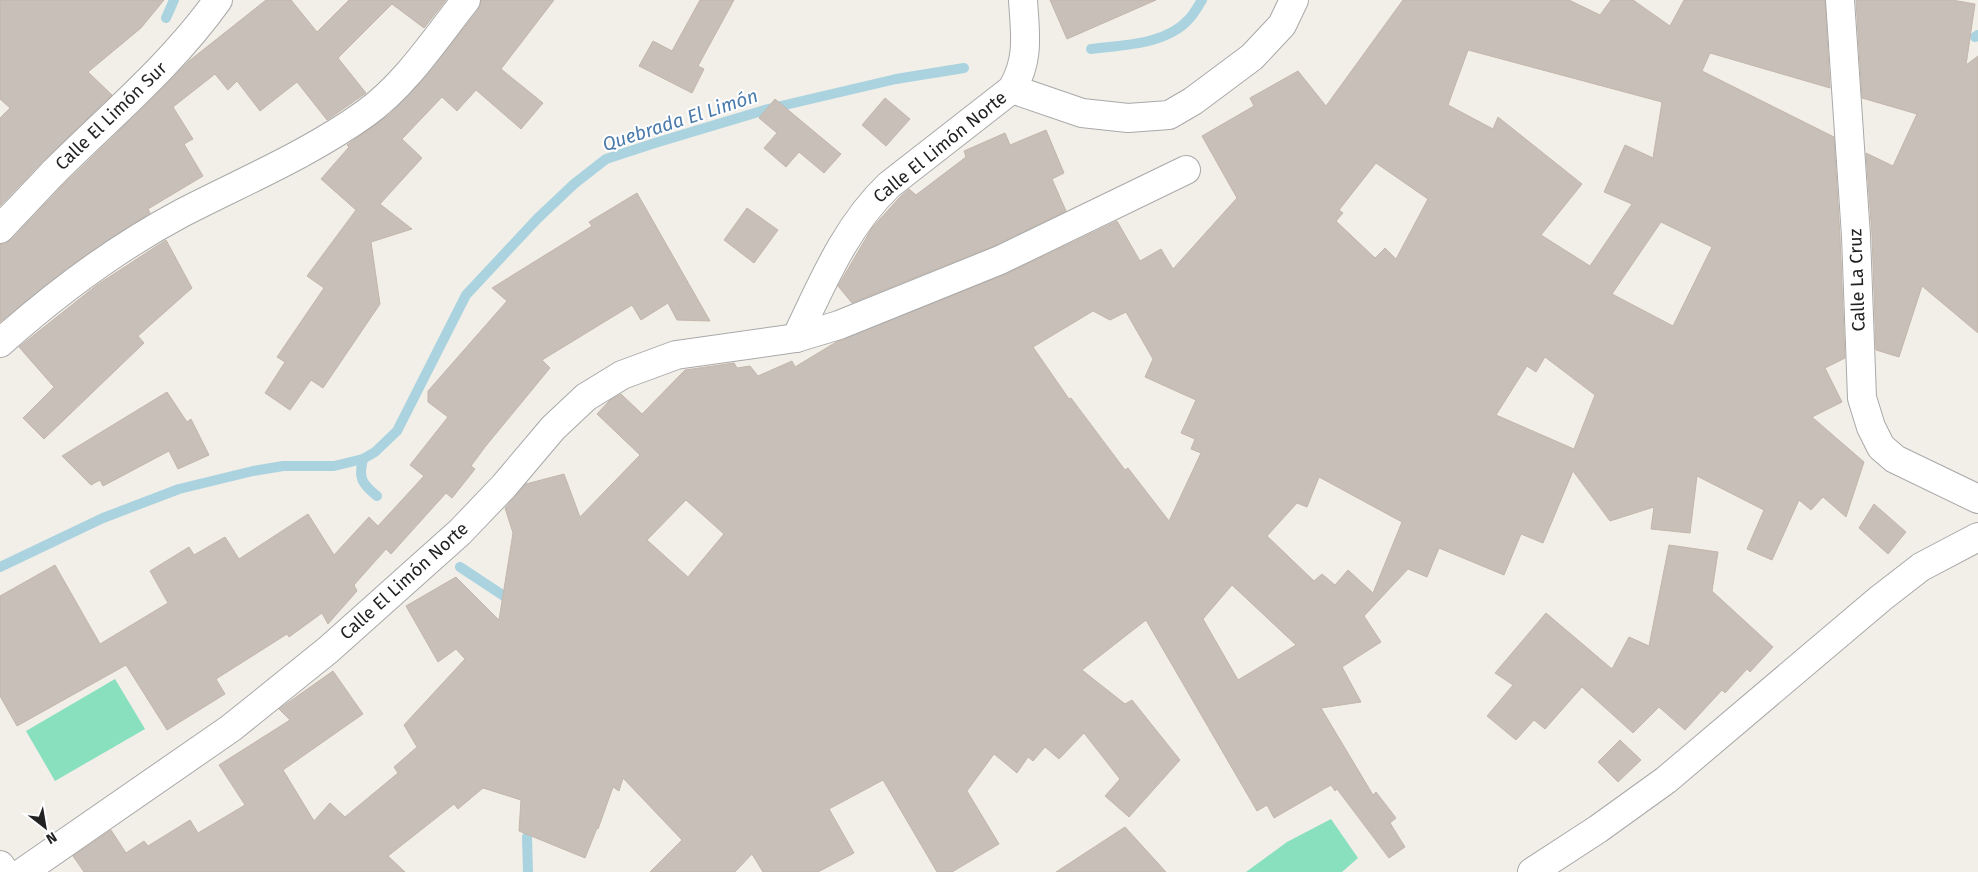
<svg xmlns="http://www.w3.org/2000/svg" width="1978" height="872" font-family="'Fira Sans',sans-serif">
<rect width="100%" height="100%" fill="#f2efe9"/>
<!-- pitch -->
<g fill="#88e0be">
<path d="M115,679L145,729L55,781L26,731Z"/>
<path d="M1331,819L1358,858L1342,872H1246L1287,842Z"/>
</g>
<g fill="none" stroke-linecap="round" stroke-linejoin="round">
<!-- stream -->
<g stroke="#aad3df" stroke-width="10">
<path d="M166,18L174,0"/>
<path d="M1975,37L1978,35"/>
<path d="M1091,49C1122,45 1166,45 1189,19C1194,14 1198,6 1202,0"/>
<path d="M363,459C358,478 362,484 377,496"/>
<path d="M0,567L103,518L179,489L253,471L283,466H334L363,459L375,452L397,431L466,295L537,219L574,184L606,159L655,143L768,109L896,79L964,68"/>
<path d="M460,567L513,602"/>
<path d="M527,837L528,872"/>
</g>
</g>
<!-- building -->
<g fill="#c7bfb8" stroke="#c4b6ab" fill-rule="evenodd">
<path d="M0,0H164L141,28L88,72L112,95L41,163L0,206V118L10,108L0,99Z"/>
<path d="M266,0H291L317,32L349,0H446L424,28L392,4L338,58L366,93L327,120L297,82L260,111L237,81L228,90L215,74L173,107L193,139L184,144L203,176L148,209L150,213L79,260L0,322V244H5L11,240L63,185L150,101L189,61Z"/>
<path d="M481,0H554L501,69L543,103L521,129L476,90L457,111L442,97L402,139L422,158L380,204L412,229L371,242L380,304L323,388L311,380L290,410L265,393L285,362L277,357L324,288L307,276L356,210L321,179L349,147L347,145L390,114L418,85L478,10Z"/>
<path d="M700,0H734L698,66L704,69L692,93L639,66L653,41L672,51Z"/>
<path d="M1050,0H1156L1067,39Z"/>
<path d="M1403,0H1569L1600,15L1611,0H1633L1670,26L1684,0H1825L1830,88L1710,53L1702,71L1834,137L1840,237L1845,358L1825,368L1842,402L1812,417L1864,462L1846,517L1823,497L1811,510L1799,500L1772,560L1747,549L1764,510L1697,476L1690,533L1651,529L1654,507L1610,521L1573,471L1543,543L1521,534L1504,575L1439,548L1427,577L1408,569L1364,616L1381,642L1342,667L1361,702L1321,708L1373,795L1376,792L1396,818L1390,823L1405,847L1389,858L1337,789L1335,791L1331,785L1274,818L1267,805L1257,811L1146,620L1082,670L1125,704L1132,700L1180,760L1129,817L1105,796L1120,779L1084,733L1059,759L1045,747L1033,761L1028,757L1017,773L994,754L967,791L999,844L952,872H937L883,780L829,809L854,853L818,872H763L752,854L735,872H650L682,840L623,778L619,791L613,787L598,829L597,828L585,858L519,831L521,800L483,788L458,809L454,804L388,856L405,872H84L73,856L111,830L126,853L144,841L148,846L190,820L198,833L245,805L219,765L290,720L279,709L333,671L363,714L283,770L314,821L330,803L345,817L398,773L394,767L417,747L404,725L465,659L456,649L438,662L406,606L456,577L499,620L513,533L505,508L526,484L564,474L580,517L640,455L597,414L610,400L621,394L642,414L685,370L734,363L737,368L750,366L758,376L792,361L795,367L838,341L1006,274L1117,221L1140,261L1161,249L1173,269L1237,198L1202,136L1254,106L1250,98L1298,71L1326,106ZM1468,50L1662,102L1653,158L1625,145L1604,192L1632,204L1590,266L1541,235L1582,184L1498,117L1493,129L1448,105ZM1376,163L1428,199L1396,259L1385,248L1375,258L1336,221L1343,213L1339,210ZM1661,222L1712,247L1673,326L1612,294ZM1093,311L1110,320L1126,312L1153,359L1145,377L1196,400L1181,433L1195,439L1191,449L1201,453L1169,521L1128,468L1125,470L1071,398L1069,399L1033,347ZM1545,357L1595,395L1574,449L1496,415L1527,366L1536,372ZM1319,477L1402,522L1373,593L1348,570L1335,585L1322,574L1314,581L1267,536L1297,503L1307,507ZM686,500L724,534L688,577L647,540ZM1232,585L1296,645L1238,680L1203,619Z"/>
<path d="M1856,0H1952L1975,4L1966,65L1978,56V333L1922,286L1899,357L1876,350L1872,235L1866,153L1893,166L1917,114L1862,98Z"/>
<path d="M885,98L910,119L886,146L862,125Z"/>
<path d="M775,99L841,154L824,173L799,152L786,167L764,148L777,133L759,118Z"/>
<path d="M1046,130L1064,173L1052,179L1066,211L994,246L852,303L838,286L872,228L900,197L909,189L916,195L966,157L964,151L1005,133L1010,145Z"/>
<path d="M637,193L710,321L677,320L668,303L641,320L632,305L542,360L550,368L485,447L471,466L475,469L452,498L446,493L391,554L386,549L354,585L357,591L328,624L322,613L289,637L287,634L216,679L225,694L167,730L126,665L17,726L0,696V596L55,565L100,644L168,603L150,571L189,547L194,555L225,537L239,559L308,514L334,555L369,517L378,526L424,476L410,465L448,417L428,402V391L507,301L492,288L592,226L589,222Z"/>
<path d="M747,208L778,230L754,263L724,240Z"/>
<path d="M166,240L192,288L138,336L144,343L44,439L23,418L54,387L19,347L97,285Z"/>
<path d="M167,392L187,422L191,419L209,455L178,469L169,451L103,486L100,480L91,485L62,456Z"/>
<path d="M1874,504L1906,532L1888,554L1859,528Z"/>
<path d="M1669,545L1718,552L1712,591L1773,647L1750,672L1747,669L1725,693L1722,690L1685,730L1659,707L1633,733L1582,687L1545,729L1534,720L1516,740L1487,716L1513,685L1495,673L1546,613L1612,669L1629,637L1649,646Z"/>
<path d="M1620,740L1641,760L1618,782L1598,762Z"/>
<path d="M1125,827L1166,872H1056Z"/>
</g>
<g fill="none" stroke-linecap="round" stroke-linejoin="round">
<!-- minor casing -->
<g stroke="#a9a9a9" stroke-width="30">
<g id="minor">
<path d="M1840,0L1856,236L1862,398L1871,427L1881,447L1895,459L1978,499"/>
<path d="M1012,89L1082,113L1128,118L1169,115L1193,101L1252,57L1282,25L1294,0"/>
<path d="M0,229C17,211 35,192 52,174C109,117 171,66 218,0"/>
<path d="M796,338C822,284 845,227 889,185L1012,89C1030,59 1025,33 1023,0"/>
<path d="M0,343C55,294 118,247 182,213C244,181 309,154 366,113C406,84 435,39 466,0"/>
<path d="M0,865L5,872"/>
<path d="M23,872L231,728L328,650L460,532L504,486L553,428L586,397L622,375L676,355L796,338L839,325L1000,260L1186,170"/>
<path d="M1532,872L1598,829L1666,780L1881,598L1921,567L1978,537"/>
</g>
</g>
<!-- minor -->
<use href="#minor" stroke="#fff" stroke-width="28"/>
</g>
<g text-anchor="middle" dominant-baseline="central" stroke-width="4" stroke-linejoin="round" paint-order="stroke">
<!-- street labels -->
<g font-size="18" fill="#222" stroke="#fff">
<text transform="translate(111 116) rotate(-44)">Calle El Limón Sur</text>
<text transform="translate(940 147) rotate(-39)">Calle El Limón Norte</text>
<text transform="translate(1857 280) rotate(-92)">Calle La Cruz</text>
<text transform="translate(404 581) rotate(-42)">Calle El Limón Norte</text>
</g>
<!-- water labels -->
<g font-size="19" font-style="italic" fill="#4a7aab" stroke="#fff">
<text transform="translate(680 120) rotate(-18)">Quebrada El Limón</text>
</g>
</g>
<!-- north arrow -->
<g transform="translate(45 827) rotate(149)" stroke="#ffffff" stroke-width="4" paint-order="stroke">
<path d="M0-4L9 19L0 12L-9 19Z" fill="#222222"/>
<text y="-8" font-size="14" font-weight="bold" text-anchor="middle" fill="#222222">N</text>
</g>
</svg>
